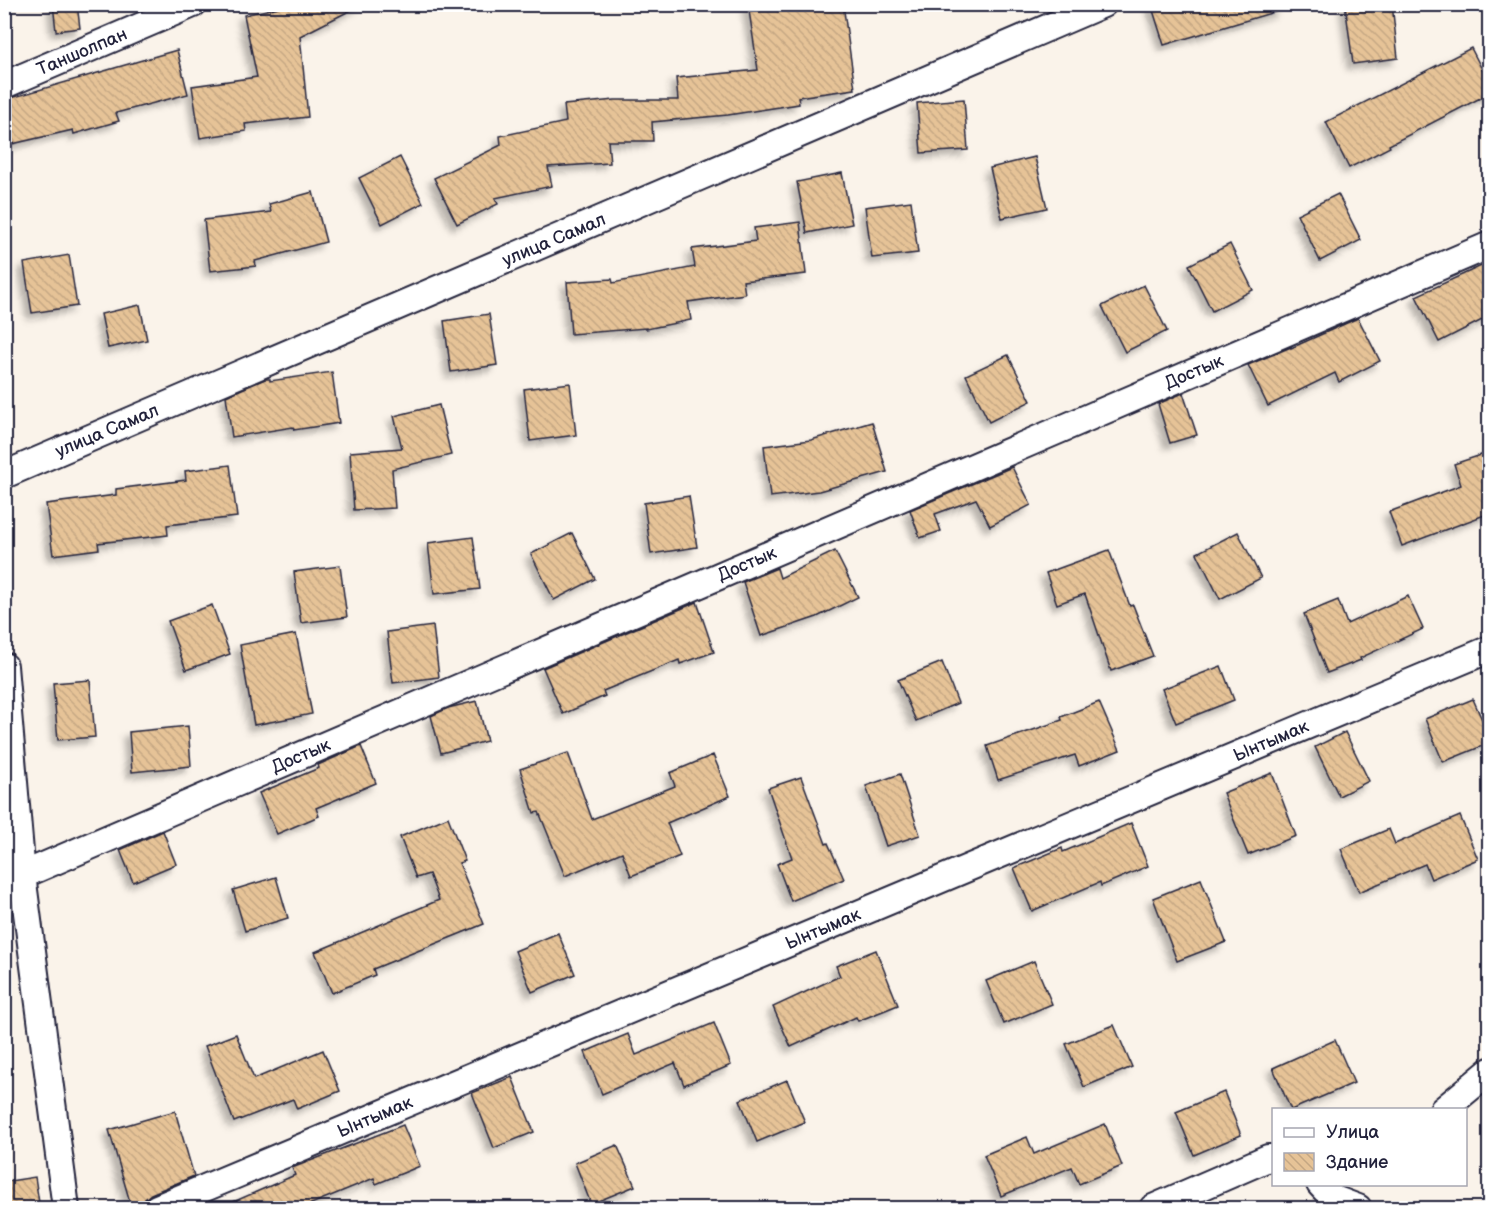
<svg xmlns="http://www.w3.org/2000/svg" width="1494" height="1213" font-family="'Balsamiq Sans',sans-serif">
<defs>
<pattern id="building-back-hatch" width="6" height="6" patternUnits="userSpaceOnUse" patternTransform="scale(1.5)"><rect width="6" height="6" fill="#e6c397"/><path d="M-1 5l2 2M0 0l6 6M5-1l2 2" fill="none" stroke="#c5a783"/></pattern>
<filter id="shadow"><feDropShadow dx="-5.5" dy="5.5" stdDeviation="3" flood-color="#0004"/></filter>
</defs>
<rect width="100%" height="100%" fill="#faf3ea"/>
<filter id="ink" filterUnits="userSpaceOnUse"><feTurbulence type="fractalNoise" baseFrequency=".0167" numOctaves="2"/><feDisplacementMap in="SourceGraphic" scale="12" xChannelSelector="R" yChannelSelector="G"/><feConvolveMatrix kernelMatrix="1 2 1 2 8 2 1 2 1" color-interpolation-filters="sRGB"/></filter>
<g filter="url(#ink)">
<!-- building -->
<g fill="url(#building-back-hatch)" stroke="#22223b" stroke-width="1.5" filter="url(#shadow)">
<path d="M53,4H77L80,28L56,31Z"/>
<path d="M293,4H363L300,36L308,117L245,124L246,131L200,138L192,86L257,77L244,15Z"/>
<path d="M748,4H843L855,89L798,97L799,104L728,115L652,122L653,141H608L610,163L548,167L552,186L495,198L498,204L457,224L434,178L501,145L500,136L566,122L564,105L615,100H678L676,78L758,70Z"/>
<path d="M1151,4H1280L1281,10L1164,45Z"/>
<path d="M1345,4H1392L1398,58L1353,64Z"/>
<path d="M1471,48L1490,85V93L1389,145L1390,147L1349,168L1326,122Z"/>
<path d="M177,50L188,94L116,113L119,121L74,134L73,130L12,144L4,111V100Z"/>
<path d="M964,99L968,150L921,153L917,103Z"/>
<path d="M400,157L423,203L382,224L359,178Z"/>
<path d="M1035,157L1047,208L1002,218L990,168Z"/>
<path d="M842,173L852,224L807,233L797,182Z"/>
<path d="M313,192L326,242L255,261L256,266L210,271L204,220L271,212L269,204Z"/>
<path d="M1338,194L1361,240L1320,261L1297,214Z"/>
<path d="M911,201L918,253L872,258L865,207Z"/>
<path d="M800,222L806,274L743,281L745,294L688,302L691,320L646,329V328L571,334L567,282L612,279L613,283L695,267L692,249L756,241L754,228Z"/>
<path d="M1230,244L1253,290L1212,311L1189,265Z"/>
<path d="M69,255L77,306L32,313L24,263Z"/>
<path d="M1490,262V316L1439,342L1416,296Z"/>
<path d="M1144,285L1167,331L1125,352L1102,306Z"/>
<path d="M140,305L147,340L108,348L101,314Z"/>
<path d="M489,314L497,365L451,372L444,321Z"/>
<path d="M1358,318L1380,361L1339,382L1335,373L1268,406L1248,365L1291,347V348Z"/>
<path d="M1008,355L1031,401L989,422L966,375Z"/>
<path d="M332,372L339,423L294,430L293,427L232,437L226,396L265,379H270V381Z"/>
<path d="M570,383L576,435L530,441L524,389Z"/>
<path d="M1183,393L1197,435L1170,443L1158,404Z"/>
<path d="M439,405L451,455L392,469L395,508L354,510L350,452L402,448L394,416Z"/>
<path d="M872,422L887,472L819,491L770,497L764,446L811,440Z"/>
<path d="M1490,452V513L1402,546L1389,512L1461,485L1454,464Z"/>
<path d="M230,465L237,517L167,525L168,535L98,543L99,549L53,555L46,504L116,495V489L186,480L185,471Z"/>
<path d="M1012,467L1031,505L990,526L976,499L935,514L941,531L920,538L910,510Z"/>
<path d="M689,496L697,547L651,554L644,503Z"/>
<path d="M1238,532L1261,578L1220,599L1197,553Z"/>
<path d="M572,533L595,579L554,600L531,554Z"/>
<path d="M473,537L480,589L434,594L428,543Z"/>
<path d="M1109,550L1130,606L1133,605L1153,656L1111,671L1085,594L1057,604L1046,573Z"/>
<path d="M835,551L858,597L817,617L761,636L743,582L777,568L780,578Z"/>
<path d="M340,566L347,617L301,623L294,572Z"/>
<path d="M1408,596L1423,629L1360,658L1361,660L1327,673L1304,614L1338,600L1347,624Z"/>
<path d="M697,602L714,652L680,664L679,660L603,691L605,696L563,714L543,668Z"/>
<path d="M212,605L230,654L186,670L168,621Z"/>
<path d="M433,626L439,677L393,683L387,632Z"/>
<path d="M296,634L312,714L254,725L240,645Z"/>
<path d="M942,662L958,703L916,721L898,680Z"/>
<path d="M1221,666L1234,700L1176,723L1162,689Z"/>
<path d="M90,680L95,737L58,740L53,683Z"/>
<path d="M1473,699L1490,738V743L1443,762L1425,719Z"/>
<path d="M477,701L487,741L441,753L431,716L448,708Z"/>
<path d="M1099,702L1120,750L1079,766L1075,755L998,780L987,746L1062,720L1061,717Z"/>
<path d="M188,726L191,766L132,772L129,732Z"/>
<path d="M1345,732L1369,781L1339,796L1315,747Z"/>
<path d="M361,746L376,783L316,808L319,816L277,834L259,793L319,768L318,765Z"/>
<path d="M568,753L592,819L675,786L670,773L713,755L730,796L667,823L680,856L631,876L622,852L565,876L539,812L534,813L520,769Z"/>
<path d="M1272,773L1296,836L1248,855L1223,793Z"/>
<path d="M900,774L920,835L886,846L866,786Z"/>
<path d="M801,777L826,844L828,843L844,879L791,901L777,864L792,858L768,788Z"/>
<path d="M1460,816L1478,859L1431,879L1425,864L1359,892L1341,849L1389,829L1395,844Z"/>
<path d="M448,817L465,861L459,863L484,924L373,969L375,975L332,993L315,952L439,900L429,874L416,878L400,837Z"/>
<path d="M1131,823L1148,866L1101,886L1100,882L1032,911L1014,868L1062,848L1063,852Z"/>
<path d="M163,831L176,864L133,882L120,850Z"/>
<path d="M276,877L288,918L245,931L233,890Z"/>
<path d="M1201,879L1226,942L1177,961L1153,898Z"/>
<path d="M558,933L575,974L532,992L515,951Z"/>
<path d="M876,950L898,1005L858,1021L856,1017L791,1047L773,1007L840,976L836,966Z"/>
<path d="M1034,961L1052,1004L1004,1024L986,981Z"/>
<path d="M714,1023L731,1065L684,1085L675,1063L602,1094L585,1052L628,1034L636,1055Z"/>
<path d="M1114,1025L1132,1067L1084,1087L1066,1044Z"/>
<path d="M236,1034L254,1079L323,1050L340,1091L297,1109L293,1099L234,1122L205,1046Z"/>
<path d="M1335,1040L1354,1083L1291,1110L1273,1068Z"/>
<path d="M512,1077L534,1132L494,1148L472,1093Z"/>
<path d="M787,1080L805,1122L757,1142L740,1100Z"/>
<path d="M1224,1092L1241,1135L1194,1155L1176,1112Z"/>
<path d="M175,1111L194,1176L151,1194L145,1199L142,1209H132L109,1130Z"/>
<path d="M1105,1124L1122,1166L1079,1184L1072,1167L1001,1196L984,1155L1027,1137L1034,1154Z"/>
<path d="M403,1125L420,1166L376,1184L374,1178L299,1209H217L295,1175L292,1168Z"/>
<path d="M617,1145L635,1186L591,1204L575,1163Z"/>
<path d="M35,1177L40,1209H4V1182Z"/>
</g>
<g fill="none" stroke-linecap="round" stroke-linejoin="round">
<!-- street casing -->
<g stroke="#22223b" stroke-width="30">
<g id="street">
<path d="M4,85L193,4"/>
<path d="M4,475L1103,4"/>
<path d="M4,666L22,875L66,1208"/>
<path d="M4,883L1490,245"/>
<path d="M1443,1110L1490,1071"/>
<path d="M1320,1184L1334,1199L1358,1208"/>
<path d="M157,1208L1490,649"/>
<path d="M1153,1208L1268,1158H1274"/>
</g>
</g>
<!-- street -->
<use href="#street" stroke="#fff" stroke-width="26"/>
</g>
</g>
<g text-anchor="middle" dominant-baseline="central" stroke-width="4.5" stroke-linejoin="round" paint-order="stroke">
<!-- street labels -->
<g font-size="18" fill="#22223b" stroke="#fff">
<text transform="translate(82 52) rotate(-23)">Таншолпан</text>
<text transform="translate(554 240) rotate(-23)">улица Самал</text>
<text transform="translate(1194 372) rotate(-23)">Достык</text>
<text transform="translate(107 431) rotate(-23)">улица Самал</text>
<text transform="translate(747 564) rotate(-23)">Достык</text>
<text transform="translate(1271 741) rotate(-23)">Ынтымак</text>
<text transform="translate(301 756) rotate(-23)">Достык</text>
<text transform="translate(823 929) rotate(-23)">Ынтымак</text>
<text transform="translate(375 1117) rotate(-23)">Ынтымак</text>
</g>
</g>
<!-- margin -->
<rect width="1494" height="1213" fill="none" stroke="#fff" stroke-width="24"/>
<rect x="12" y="12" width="1470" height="1189" fill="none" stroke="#22223b" stroke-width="2" filter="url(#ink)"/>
<!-- legend -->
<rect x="1272" y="1108" width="195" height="78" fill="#ffffff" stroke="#a7a7b1" stroke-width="1.5"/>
<rect x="1284" y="1128" width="30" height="9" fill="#ffffff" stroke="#a7a7b1" stroke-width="1.5"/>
<text x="1326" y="1138" font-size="18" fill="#22223b">Улица</text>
<rect x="1284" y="1153" width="30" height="18" fill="url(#building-back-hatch)" stroke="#a7a7b1" stroke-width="1.5"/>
<text x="1326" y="1168" font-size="18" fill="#22223b">Здание</text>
</svg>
